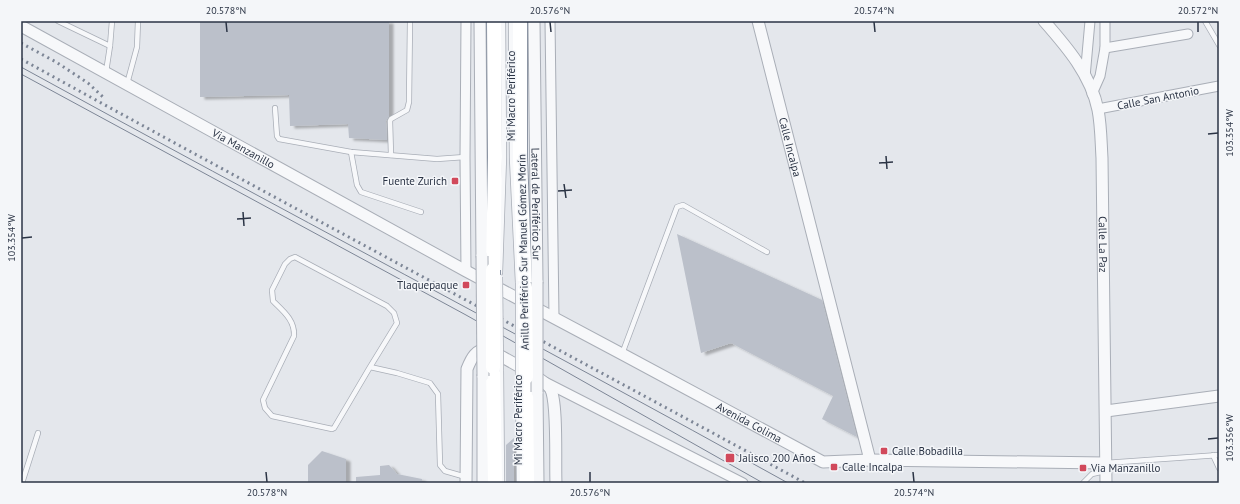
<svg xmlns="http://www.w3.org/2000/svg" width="1240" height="504" font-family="'PT Sans',sans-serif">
<defs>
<filter id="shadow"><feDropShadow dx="4.5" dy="2.5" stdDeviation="1" flood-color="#0004"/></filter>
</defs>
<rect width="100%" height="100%" fill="#e4e7ec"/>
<!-- building -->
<g fill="#bbc0ca" filter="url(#shadow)">
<path d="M200,21H389V116L386,121L387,140L349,138L348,124L290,126L289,95L200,97Z"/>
<path d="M677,234L822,300L857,437L822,419L833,396L731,343L701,353Z"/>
<path d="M514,438V483H506V445Z"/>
<path d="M322,451L346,459V483H308V465Z"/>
<path d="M389,465L397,474L422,479V483H356V477L380,475V466Z"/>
</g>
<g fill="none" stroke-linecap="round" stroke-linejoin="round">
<!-- service casing -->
<g stroke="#a9aeb7" stroke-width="6">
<g id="service">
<path d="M58,21L110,46"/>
<path d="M511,21L512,158L518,283"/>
<path d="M1205,21L1219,45"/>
<path d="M106,72L110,46L112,21"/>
<path d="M127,84L137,47L138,21"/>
<path d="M275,108L277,136L279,139L351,152L437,159L465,157"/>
<path d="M351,152L357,185L361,192L421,212"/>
<path d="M391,155L390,121L391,119L407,110L409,102L410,21"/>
<path d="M500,273L504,157L503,21"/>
<path d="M622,354L677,207L683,205L767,252"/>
<path d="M370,367L397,323L394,313L387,306L295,257L290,259L285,264L272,290L273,301C283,311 295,320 294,336L263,400L265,408L272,416L332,429L334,428L370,367L397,373L430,383L438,394L440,465L445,471L466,477"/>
<path d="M501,370L502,483"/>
<path d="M518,373L519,483"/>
<path d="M1213,455L1219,468"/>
<path d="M1105,463L1219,455"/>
<path d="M22,483L38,433"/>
<path d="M1083,483L1092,474L1105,471"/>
</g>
</g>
<!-- minor casing -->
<g stroke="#a9aeb7" stroke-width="11">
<g id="minor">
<path d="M550,21L554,318"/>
<path d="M1105,48L1188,34"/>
<path d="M1085,77L1090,21"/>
<path d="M1092,94L1100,76L1105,48V21"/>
<path d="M1098,109L1219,86"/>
<path d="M466,271L465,157L466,21"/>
<path d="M545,382L743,483"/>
</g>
</g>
<!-- tertiary casing -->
<g stroke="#a9aeb7" stroke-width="13">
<g id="tertiary">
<path d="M480,21L482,256"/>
<path id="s1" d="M534,21L537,282"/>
<path id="s2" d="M758,21L870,460"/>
<path id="s3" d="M1044,21C1067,47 1091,75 1098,110C1101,125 1101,142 1102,158L1106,483"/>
<path id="s4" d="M21,26L466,271L622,354L823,462L870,460L1105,463"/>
<path d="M483,376V483"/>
<path d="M537,392L538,483"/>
<path d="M1106,411L1219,396"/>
<path d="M466,483L467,369C471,359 476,347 490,350C505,359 540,376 550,388C558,400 555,465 556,483"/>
</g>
</g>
<!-- trunk casing -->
<g stroke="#8b94a3" stroke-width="16">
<g id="trunk">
<path d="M520,21V157L525,287"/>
<path d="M493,270L495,157L494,21"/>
<path d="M493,367L495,483"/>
<path d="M526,377L527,483"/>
</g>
</g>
<!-- service -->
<use href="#service" stroke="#f7f8fa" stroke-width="4.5"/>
<!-- minor -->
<use href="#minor" stroke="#f7f8fa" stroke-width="9"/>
<!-- tertiary -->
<use href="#tertiary" stroke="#f7f8fa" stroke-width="11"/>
<!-- trunk -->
<use href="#trunk" stroke="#fff" stroke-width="14"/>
<!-- tram -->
<g stroke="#7d8696" stroke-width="1">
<path d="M21,67C276,207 534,342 788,483"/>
<path d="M21,74L466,315L763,483"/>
</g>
<!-- rail -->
<g stroke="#7d8696" stroke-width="3" stroke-dasharray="2 4" stroke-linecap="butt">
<path d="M21,43L56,62L88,83L103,97"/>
<path d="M21,59C281,202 544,341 805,483"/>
</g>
<!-- service-bridge casing -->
<g stroke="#a9aeb7" stroke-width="6" stroke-linecap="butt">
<g id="service-bridge">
<path d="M500,277L501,370"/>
<path d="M518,283V373"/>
</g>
</g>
<!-- tertiary-bridge casing -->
<g stroke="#a9aeb7" stroke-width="13" stroke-linecap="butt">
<g id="tertiary-bridge">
<path d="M482,256L483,376"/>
<path d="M537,392V282"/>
</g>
</g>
<!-- trunk-bridge casing -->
<g stroke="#8b94a3" stroke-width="16" stroke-linecap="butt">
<g id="trunk-bridge">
<path d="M493,270V367"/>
<path d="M525,287L526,377"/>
</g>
</g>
<!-- service-bridge -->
<use href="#service-bridge" stroke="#f7f8fa" stroke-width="4.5"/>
<!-- tertiary-bridge -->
<use href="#tertiary-bridge" stroke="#f7f8fa" stroke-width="11"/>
<!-- trunk-bridge -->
<use href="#trunk-bridge" stroke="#fff" stroke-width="14"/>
</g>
<!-- ticks -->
<path fill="none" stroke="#2b3445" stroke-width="1.5" d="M226,22L227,32M550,22L551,32M874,22L875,32M1198,22V32M1208,134L1218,133M886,156L887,169M879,163L893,162M564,184L566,198M558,191L572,190M243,212L244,226M237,219L251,218M22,238L32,237M1208,439L1218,438M266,472L267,482M590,472V482M913,472L914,482"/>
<!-- markers -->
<g fill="#d1495b" stroke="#f4f6f9" stroke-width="1.5">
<rect x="451" y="177" width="8" height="8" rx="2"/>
<rect x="462" y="281" width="8" height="8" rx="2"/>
<rect x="880" y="447" width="8" height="8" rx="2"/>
<rect x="725" y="453" width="10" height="10" rx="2"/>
<rect x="830" y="463" width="8" height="8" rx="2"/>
<rect x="1079" y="464" width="8" height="8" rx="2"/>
</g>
<g text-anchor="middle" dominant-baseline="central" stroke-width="3" stroke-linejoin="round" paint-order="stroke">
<!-- street labels -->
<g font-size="11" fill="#2b3445" stroke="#f4f6f9">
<text transform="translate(511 96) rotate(-90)">Mi Macro Periférico</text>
<text transform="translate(1158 98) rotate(-11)">Calle San Antonio</text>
<text stroke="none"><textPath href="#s2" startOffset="130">Calle Incalpa</textPath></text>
<text stroke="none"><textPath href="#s4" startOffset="254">Via Manzanillo</textPath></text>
<text stroke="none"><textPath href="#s1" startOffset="183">Lateral de Periférico Sur</textPath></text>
<text stroke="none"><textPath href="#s3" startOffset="240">Calle La Paz</textPath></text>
<text transform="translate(523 252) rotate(-91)">Anillo Periférico Sur Manuel Gómez Morín</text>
<text transform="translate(518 420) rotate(-90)">Mi Macro Periférico</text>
<text stroke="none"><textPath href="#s4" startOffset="829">Avenida Colima</textPath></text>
</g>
<!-- poi labels -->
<g font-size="11" fill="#2b3445" stroke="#f4f6f9" text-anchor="start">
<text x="447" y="181" text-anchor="end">Fuente Zurich</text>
<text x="458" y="285" text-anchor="end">Tlaquepaque</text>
<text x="892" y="451">Calle Bobadilla</text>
<text x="739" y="458">Jalisco 200 Años</text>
<text x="842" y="467">Calle Incalpa</text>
<text x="1091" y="468">Via Manzanillo</text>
</g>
</g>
<!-- border -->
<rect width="1240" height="504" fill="none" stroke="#f4f6f9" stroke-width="44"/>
<rect x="22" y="22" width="1196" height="460" fill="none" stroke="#2b3445" stroke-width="1.5"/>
<g font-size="10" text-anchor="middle" fill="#2b3445">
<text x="226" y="14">20.578°N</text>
<text x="550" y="14">20.576°N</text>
<text x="874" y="14">20.574°N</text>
<text x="1198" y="14">20.572°N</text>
<text transform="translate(1229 133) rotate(-90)" y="4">103.354°W</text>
<text transform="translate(11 238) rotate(-90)" y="4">103.354°W</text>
<text transform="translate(1229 438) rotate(-90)" y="4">103.356°W</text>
<text x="267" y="496">20.578°N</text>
<text x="590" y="496">20.576°N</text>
<text x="914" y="496">20.574°N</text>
</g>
</svg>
